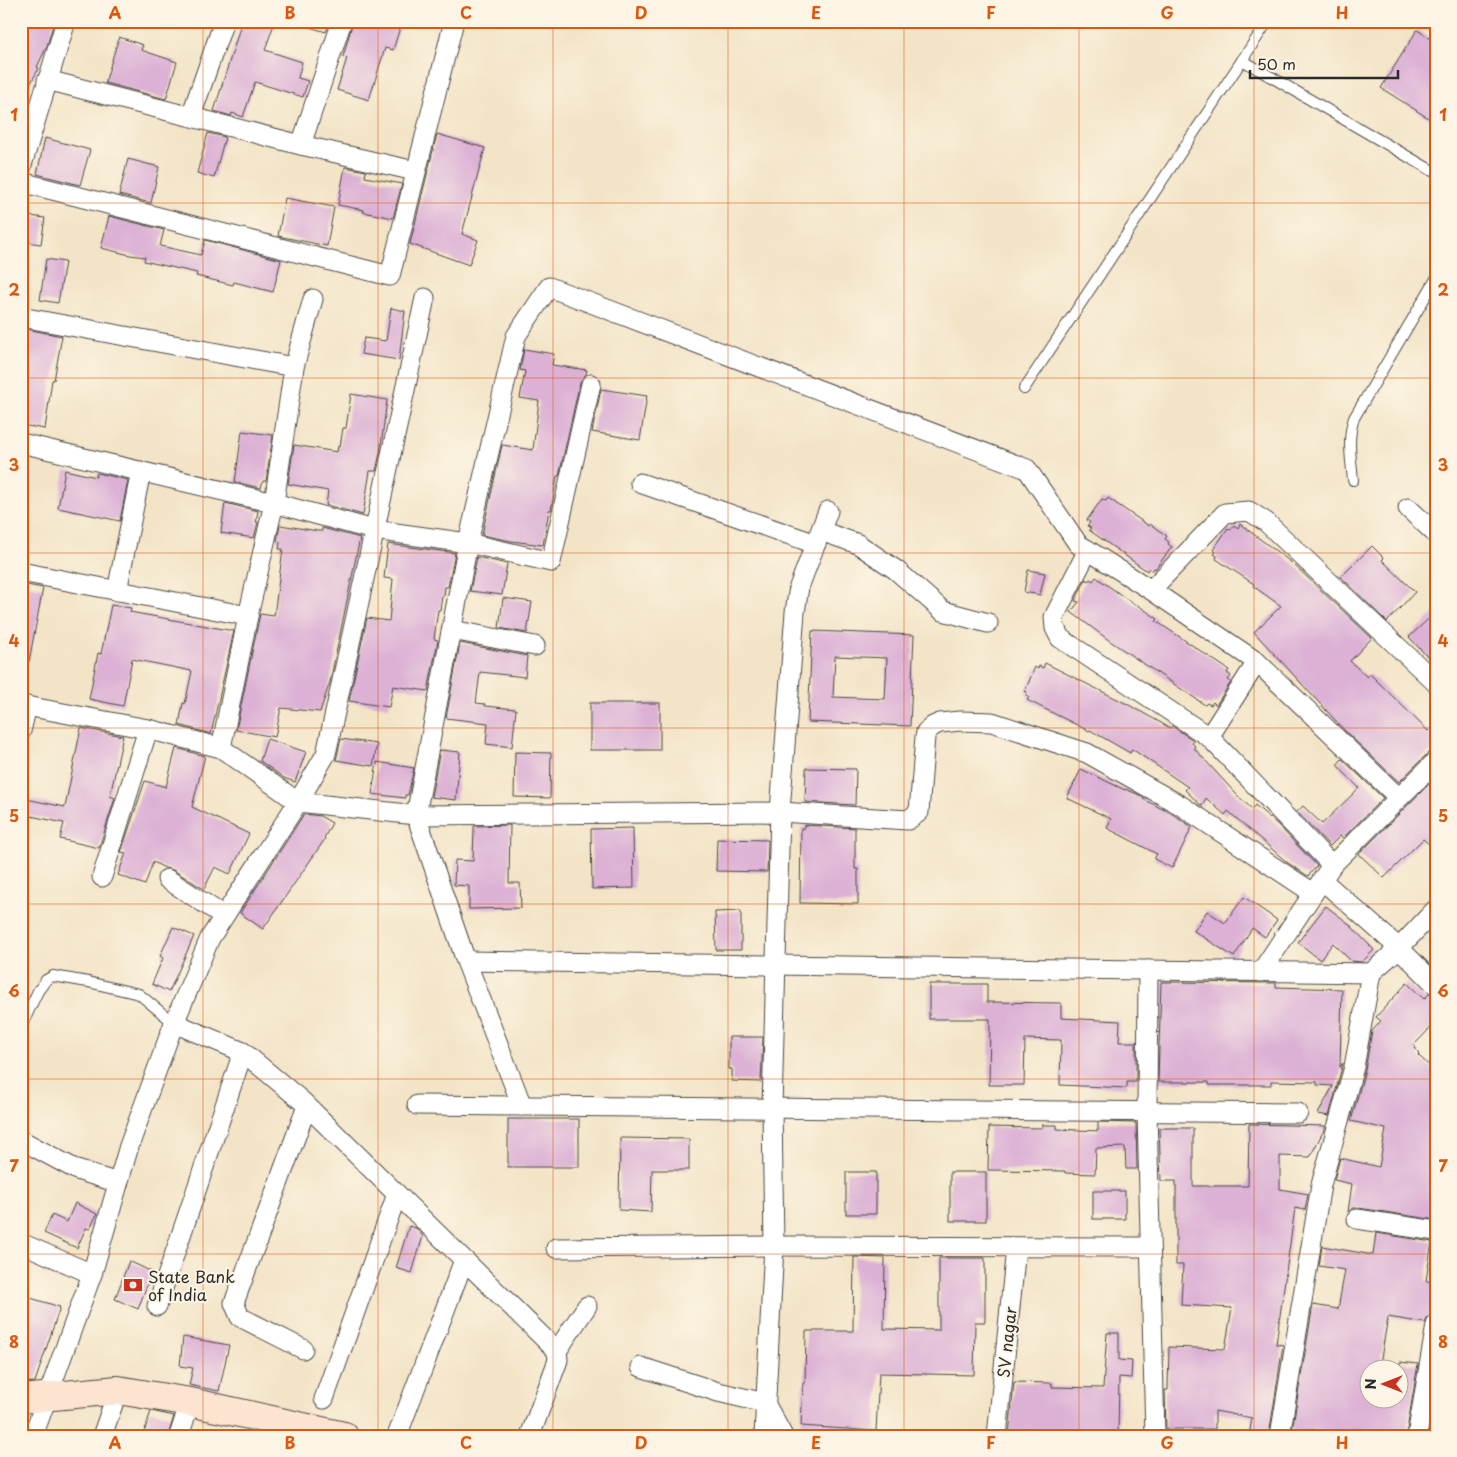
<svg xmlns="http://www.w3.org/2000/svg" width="1457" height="1457" font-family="'Playpen Sans',sans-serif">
<rect width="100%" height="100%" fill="#fcf5e5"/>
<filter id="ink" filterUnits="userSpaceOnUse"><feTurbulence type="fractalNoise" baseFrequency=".02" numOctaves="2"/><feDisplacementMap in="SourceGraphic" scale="10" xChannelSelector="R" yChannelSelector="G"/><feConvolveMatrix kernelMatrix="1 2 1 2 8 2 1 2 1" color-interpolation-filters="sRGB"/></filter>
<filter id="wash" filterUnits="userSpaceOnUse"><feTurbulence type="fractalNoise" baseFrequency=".0096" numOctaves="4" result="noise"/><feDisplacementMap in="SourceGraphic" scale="20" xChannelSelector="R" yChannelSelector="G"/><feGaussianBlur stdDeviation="1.12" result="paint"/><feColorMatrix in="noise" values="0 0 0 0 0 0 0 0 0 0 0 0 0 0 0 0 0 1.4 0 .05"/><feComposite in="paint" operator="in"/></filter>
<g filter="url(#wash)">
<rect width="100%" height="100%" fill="#f3e4c7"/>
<g id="blocks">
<!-- building -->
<g fill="#dcb1d5" fill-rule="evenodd">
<path d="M21,21H54L47,46L37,67L39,68L21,100Z"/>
<path d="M242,21H275L265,50L302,62L298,78L308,81L303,97L255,82L243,117L232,113L231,116L214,111Z"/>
<path d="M303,21H330L326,32L303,25Z"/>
<path d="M353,21H402L393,50L385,48L369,100L337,90L347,58L343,57Z"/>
<path d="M1417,30L1436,42V123L1381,88Z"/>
<path d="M119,37L143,45L141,50L177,62L166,99L105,83Z"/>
<path d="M208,133L225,137L214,178L197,173Z"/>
<path d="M437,134L485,148L462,234L478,240L469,265L410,244Z"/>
<path d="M45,138L90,150L80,185L37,174Z"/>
<path d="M128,159L159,167L151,203L119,195Z"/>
<path d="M345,167L366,171L365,177L402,184L393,218L363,212L364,210L338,205Z"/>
<path d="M285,198L334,207L327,246L278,236Z"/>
<path d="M30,216L45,218L41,244L26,242Z"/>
<path d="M109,216L164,230L160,246L201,255L205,240L281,260L273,292L234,282L233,285L196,276L197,273L144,261L145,257L130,255L101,248Z"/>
<path d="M46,259L65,262L58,303L40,300Z"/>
<path d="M391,308L405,311L399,360L361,354L364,338L386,341Z"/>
<path d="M21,328L62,336L54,380H52L45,429L21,425Z"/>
<path d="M524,349L554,354L552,365L587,370L586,374L580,382L559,476H557L552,505L551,510H549L543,545L511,541L482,535L502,445L533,450L539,401L520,398L525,371L520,370Z"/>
<path d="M601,389L647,396L640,440L592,432Z"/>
<path d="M351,394L387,400L380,453L376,471H370L363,515L326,505L328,491L288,484L294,445L337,452L338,446L340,447L343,428H346Z"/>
<path d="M242,431L273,435L266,481H263L261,488L235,482Z"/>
<path d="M65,470L96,477L97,473L128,480L120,521L58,508Z"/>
<path d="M1108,498L1149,526L1150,524L1167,536L1165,539L1169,542L1168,544L1172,547L1155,569L1154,568L1152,571L1149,568L1147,571L1089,530L1091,528L1087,526L1090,522L1087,520L1102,499L1106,501Z"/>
<path d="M225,503L258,511L256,522H258L254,538L221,533Z"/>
<path d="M1240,524L1292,563L1372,638L1350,661L1367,677L1370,674L1428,731L1436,723V750L1428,753L1399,782L1348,734L1254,632L1281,606L1253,586L1254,584L1216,559L1217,556L1214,554L1216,552L1213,550L1228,528L1231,530L1234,525L1238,528Z"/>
<path d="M280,525L318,531H322V528L360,538L330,682L320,712L281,708L275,737L236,730L260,614L274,616L283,549H279L280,542L277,541Z"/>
<path d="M388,544L455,553L448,587H445L444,596H442L440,610H438L434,639L438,640L428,691L393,686L389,707L349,701L367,618L389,621L393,579L384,578Z"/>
<path d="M1372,546L1384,558L1382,560L1415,592L1387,622L1341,577Z"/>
<path d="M477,557L507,564L502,595L470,591Z"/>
<path d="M1028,570L1045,573L1040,595L1024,592Z"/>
<path d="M1096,577L1135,605L1136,604L1158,619L1156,621L1229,670L1227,673L1231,676L1228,680L1231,682L1216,705L1213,702L1211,705L1207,703L1205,705L1110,641L1071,612L1079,602L1075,601L1086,579L1088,581L1090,579L1093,581Z"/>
<path d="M21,584L43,588L29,661H21Z"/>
<path d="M503,598L532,602L527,633L499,628Z"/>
<path d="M111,605L131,608L130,612L234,631L211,734L179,725L183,703L185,704L192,671L132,659L123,706L89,699L98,653L101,654Z"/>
<path d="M1436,612V666L1409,637Z"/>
<path d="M812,631L914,635L910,726L808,722ZM835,656L887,658L885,699L833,697Z"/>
<path d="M460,643L527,656L525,677L480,672L476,703L485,704V706L516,709L512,747L486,744L488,723L446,718Z"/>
<path d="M1045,663L1129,705L1170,728L1172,726L1190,738L1194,741L1192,743L1195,746L1194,748L1237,795L1252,809L1255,805L1277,824L1317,866L1308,876L1288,863L1228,811L1225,815L1206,798L1202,806L1185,790L1188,787L1132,749L1130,753L1090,730L1089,731L1027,700L1029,697L1026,695L1027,692L1025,691L1035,667L1038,669L1039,666L1043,668Z"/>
<rect x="590" y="703" width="70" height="47"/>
<path d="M81,728L123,736L110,796L115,798L99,848L60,839L64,823L21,814V798L65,807Z"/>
<path d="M267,739L306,752L295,782L284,778L260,761Z"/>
<path d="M341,739L377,744L373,766L336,760Z"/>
<path d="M176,748L205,756L192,807L249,834L230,874L215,867L204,889L173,870L165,868L153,862L145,885L118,875L126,853L121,852L145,781L166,787Z"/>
<path d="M440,750L460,752L456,800L431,797Z"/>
<path d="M515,752L551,753L550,798L514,797Z"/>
<path d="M1342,759L1383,798L1343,838L1340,836L1330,846L1297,812L1303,806L1322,824L1359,788L1337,765Z"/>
<path d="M377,762L414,768L408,795H405V798L372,794Z"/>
<path d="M806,768L856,769L855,805L805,802Z"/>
<path d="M1081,769L1125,790V789L1135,793L1143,797V799L1174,815L1192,827L1172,868L1154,859L1157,854L1107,828L1111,819L1067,798Z"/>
<path d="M1436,777V850L1423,839L1384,878L1359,854Z"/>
<path d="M304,814L320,816L332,823L324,838L325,839L263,929L240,913Z"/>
<path d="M510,825L509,883H520L521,908L469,909V886L454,885L455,860L473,861L474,826Z"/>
<path d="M804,825L855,828V869H858V904L800,903L801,828H804Z"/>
<path d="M633,828L634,888L592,889L591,829Z"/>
<path d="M717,839L768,840L767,872L716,871Z"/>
<path d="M1244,897L1277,920L1265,937L1252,928L1234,957L1194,931L1207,911L1225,923Z"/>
<path d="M1326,906L1348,923L1374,950L1362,962L1351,961L1333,943L1320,960L1298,942Z"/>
<path d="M741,911V950H716L715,912Z"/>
<path d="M173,927L194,936L169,992L152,984L163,958L160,956Z"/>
<path d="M1161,982L1276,983V987L1342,989L1340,1067L1343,1063L1329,1116L1318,1114L1333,1086L1317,1085V1082L1271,1081V1085H1209V1082H1158Z"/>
<path d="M1407,983L1424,999L1429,994L1436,996V1022L1413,1046L1420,1053L1418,1055L1436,1072V1220L1359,1208H1353L1348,1212L1352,1184L1334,1180L1340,1158L1379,1167L1386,1129L1351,1121L1365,1070L1372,1031L1381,1021L1376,1017Z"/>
<path d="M929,984H987V1002L1061,1003V1018L1120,1021L1119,1042H1136V1082H1127V1088L1060,1085L1061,1040L1025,1039L1024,1085H989L990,1019H929Z"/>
<path d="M729,1037H763L761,1082L732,1081V1069H729Z"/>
<rect x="508" y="1119" width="71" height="48"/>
<path d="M1098,1122L1136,1123L1137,1169H1126L1125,1147L1096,1148L1095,1174L1065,1173V1171L988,1170L989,1127L1042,1128V1125H1057V1129L1098,1131Z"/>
<path d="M1249,1124L1326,1126L1310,1157L1280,1156V1189L1308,1194L1305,1210L1295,1208L1276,1344L1283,1345L1269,1436H1249L1252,1418L1215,1411V1429H1166L1165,1390H1168L1169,1347L1225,1349L1232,1308L1181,1305L1183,1265H1176V1181H1161L1159,1128H1193V1186H1248Z"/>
<path d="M620,1138L689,1139V1170H652L651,1212L619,1210Z"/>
<rect x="846" y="1172" width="30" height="42"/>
<rect x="950" y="1172" width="36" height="49"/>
<rect x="1093" y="1191" width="32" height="28"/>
<path d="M75,1203L97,1214L90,1229L86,1228L77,1248L44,1233L52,1215L67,1222Z"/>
<path d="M409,1226L416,1228L423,1236L412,1273L396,1268Z"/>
<path d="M1376,1233L1432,1242L1426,1281L1436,1282V1314L1428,1317L1425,1323L1388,1317L1379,1370H1370V1400H1400V1362L1418,1364L1406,1436H1370L1343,1431L1342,1434L1309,1429V1436H1291L1313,1305L1338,1309L1345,1270L1319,1266L1322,1246L1373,1255Z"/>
<path d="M854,1257L885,1258L884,1329L939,1330V1258H985V1322H975L974,1375L879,1373L876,1431L801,1426L803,1383H805L806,1331H853Z"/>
<path d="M129,1261L152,1272L138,1309L115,1299Z"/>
<path d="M21,1295L60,1307L35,1382L21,1383Z"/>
<path d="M1107,1333H1119V1360L1132,1361L1131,1378L1119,1377L1118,1436H1009L1014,1382L1052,1383V1387L1103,1388Z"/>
<path d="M183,1337L229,1345L219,1391L189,1385L193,1368L180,1366Z"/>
<path d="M1436,1393V1436H1428Z"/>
<path d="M151,1411L174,1416L168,1436H143Z"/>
</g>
</g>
</g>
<g filter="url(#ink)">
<use href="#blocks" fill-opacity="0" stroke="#494742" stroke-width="1"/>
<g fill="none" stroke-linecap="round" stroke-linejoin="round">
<!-- lane casing -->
<g stroke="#494742" stroke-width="12">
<g id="lane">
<path d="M1242,60L1436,173"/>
<path d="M1024,389L1268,21"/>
<path d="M1353,480C1351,460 1347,438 1354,418L1436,279"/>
<path d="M21,1027L38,991L46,980L53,976L88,982L139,994L174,1023"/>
</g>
</g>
<!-- street casing -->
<g stroke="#494742" stroke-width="21">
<g id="street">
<path d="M47,80L301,145L415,171"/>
<path d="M191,116L224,21"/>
<path d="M301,145L342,21"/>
<path d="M21,168L66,21"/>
<path d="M21,182L390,276L454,21"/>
<path d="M21,317L294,367"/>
<path d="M21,443L274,503L374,530L468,543L551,562L591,384"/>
<path d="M640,483L816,544"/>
<path d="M1408,508L1436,534"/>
<path d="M821,531L858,544L896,570L943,611L988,623"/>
<path d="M1088,550L1054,617L1055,628L1060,638L1209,737L1257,662"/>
<path d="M21,572L248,616"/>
<path d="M1151,590L1225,513L1249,511L1266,522L1436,683"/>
<path d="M117,591L141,471"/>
<path d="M452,630L535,646"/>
<path d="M21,705L148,729L221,748L298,802L416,815L780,812L908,820L919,812L925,737L926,732L933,726L940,723L960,721L992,722L1087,753L1180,805L1313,893"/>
<path d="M21,731L27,706"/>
<path d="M1209,737L1332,865"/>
<path d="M221,748L248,616L274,503L294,367L313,299"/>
<path d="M102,877L148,729"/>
<path d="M167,879L224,916"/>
<path d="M1322,880L1399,948L1436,985"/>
<path d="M466,961L1371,973"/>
<path d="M1148,970L1147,1112L1155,1436"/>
<path d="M1261,972L1332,865L1436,761"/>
<path d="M243,1052L302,1101L557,1351L558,1360L530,1436"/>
<path d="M417,1105L1298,1113"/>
<path d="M522,1106L466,961L416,815L468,543L516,336L549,287L1027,469L1078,544L1151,590L1257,662L1398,797"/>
<path d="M21,1140L77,1170L118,1183"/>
<path d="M1357,1219L1436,1231"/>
<path d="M21,1243L92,1274"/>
<path d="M556,1248L774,1246L1149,1247"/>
<path d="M157,1306L243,1052L174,1023"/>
<path d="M303,1349L240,1317L234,1303L307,1106"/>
<path d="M557,1351L587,1306"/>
<path d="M641,1367L718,1392L765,1403L783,1436"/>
<path d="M324,1399L397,1194"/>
<path d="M33,1436L92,1274L129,1146L174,1023L210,938L298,802L326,754L425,298"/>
<path d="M102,1436L118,1390"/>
<path d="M179,1436L190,1402"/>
<path d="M397,1436L464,1260"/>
<path d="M764,1436L774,1246L772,1108L780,812L795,612L799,587L828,511"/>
<path d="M997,1436L1016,1248"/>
<path d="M1280,1436L1321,1185L1354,1067L1371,973L1399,948L1436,909"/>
<path d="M1417,1436L1436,1325"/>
</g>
</g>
<!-- secondary casing -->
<g stroke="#494742" stroke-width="30">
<path id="secondary" d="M21,1399L118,1390L190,1402L344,1436"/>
</g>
<!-- lane -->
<use href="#lane" stroke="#fff" stroke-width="10"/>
<!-- street -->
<use href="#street" stroke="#fff" stroke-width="19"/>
<!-- secondary -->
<use href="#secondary" stroke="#fde4d1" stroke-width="28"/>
</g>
</g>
<!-- grid -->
<path fill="none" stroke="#df570e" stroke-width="1" stroke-opacity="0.55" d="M203,21V1436M378,21V1436M553,21V1436M728,21V1436M904,21V1436M1079,21V1436M1254,21V1436M21,203H1436M21,378H1436M21,553H1436M21,728H1436M21,904H1436M21,1079H1436M21,1254H1436"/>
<!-- icons -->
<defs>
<g id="bank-bare" transform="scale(1.5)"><path d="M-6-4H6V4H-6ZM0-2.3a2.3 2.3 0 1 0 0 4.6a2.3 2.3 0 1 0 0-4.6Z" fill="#c8321e" stroke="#fcf5e5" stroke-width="2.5" paint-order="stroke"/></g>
</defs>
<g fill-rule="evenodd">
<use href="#bank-bare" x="133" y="1285"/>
</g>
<g text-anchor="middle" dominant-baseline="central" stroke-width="4" stroke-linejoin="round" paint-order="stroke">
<!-- poi labels -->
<g font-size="16" fill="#2b2b2b" stroke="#fcf5e5" text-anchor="start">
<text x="148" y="1276">State Bank<tspan x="148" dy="18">of India</tspan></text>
</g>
<!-- street labels -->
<g font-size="16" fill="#2b2b2b" stroke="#fcf5e5">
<text transform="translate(1006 1342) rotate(-84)">SV nagar</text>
</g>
</g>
<!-- margin -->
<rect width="1457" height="1457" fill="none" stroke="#fcf5e5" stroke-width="55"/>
<!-- north arrow -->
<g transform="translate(1384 1384) rotate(270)"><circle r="24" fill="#fcf5e5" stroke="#a8a49b"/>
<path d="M0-4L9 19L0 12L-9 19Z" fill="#c8321e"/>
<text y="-8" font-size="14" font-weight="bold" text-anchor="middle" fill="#2b2b2b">N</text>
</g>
<!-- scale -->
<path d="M1250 70v8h148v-8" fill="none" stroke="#2b2b2b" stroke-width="2.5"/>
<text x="1257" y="70" font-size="15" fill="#2b2b2b" stroke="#fcf5e5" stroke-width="4" paint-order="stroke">50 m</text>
<rect x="28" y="28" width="1402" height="1402" fill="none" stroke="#df570e" stroke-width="2"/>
<g font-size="16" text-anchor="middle" font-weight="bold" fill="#df570e">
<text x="115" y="19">A</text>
<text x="290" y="19">B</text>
<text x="466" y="19">C</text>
<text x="641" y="19">D</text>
<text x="816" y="19">E</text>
<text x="991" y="19">F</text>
<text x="1167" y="19">G</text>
<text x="1342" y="19">H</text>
<text x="14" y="121">1</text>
<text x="1443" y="121">1</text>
<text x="14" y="296">2</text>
<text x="1443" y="296">2</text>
<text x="14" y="471">3</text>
<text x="1443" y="471">3</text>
<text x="14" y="647">4</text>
<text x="1443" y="647">4</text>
<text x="14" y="822">5</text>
<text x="1443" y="822">5</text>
<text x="14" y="997">6</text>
<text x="1443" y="997">6</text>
<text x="14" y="1172">7</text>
<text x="1443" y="1172">7</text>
<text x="14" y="1348">8</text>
<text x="1443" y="1348">8</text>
<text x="115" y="1449">A</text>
<text x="290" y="1449">B</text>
<text x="466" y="1449">C</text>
<text x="641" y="1449">D</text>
<text x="816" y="1449">E</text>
<text x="991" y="1449">F</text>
<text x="1167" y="1449">G</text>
<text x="1342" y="1449">H</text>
</g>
</svg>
